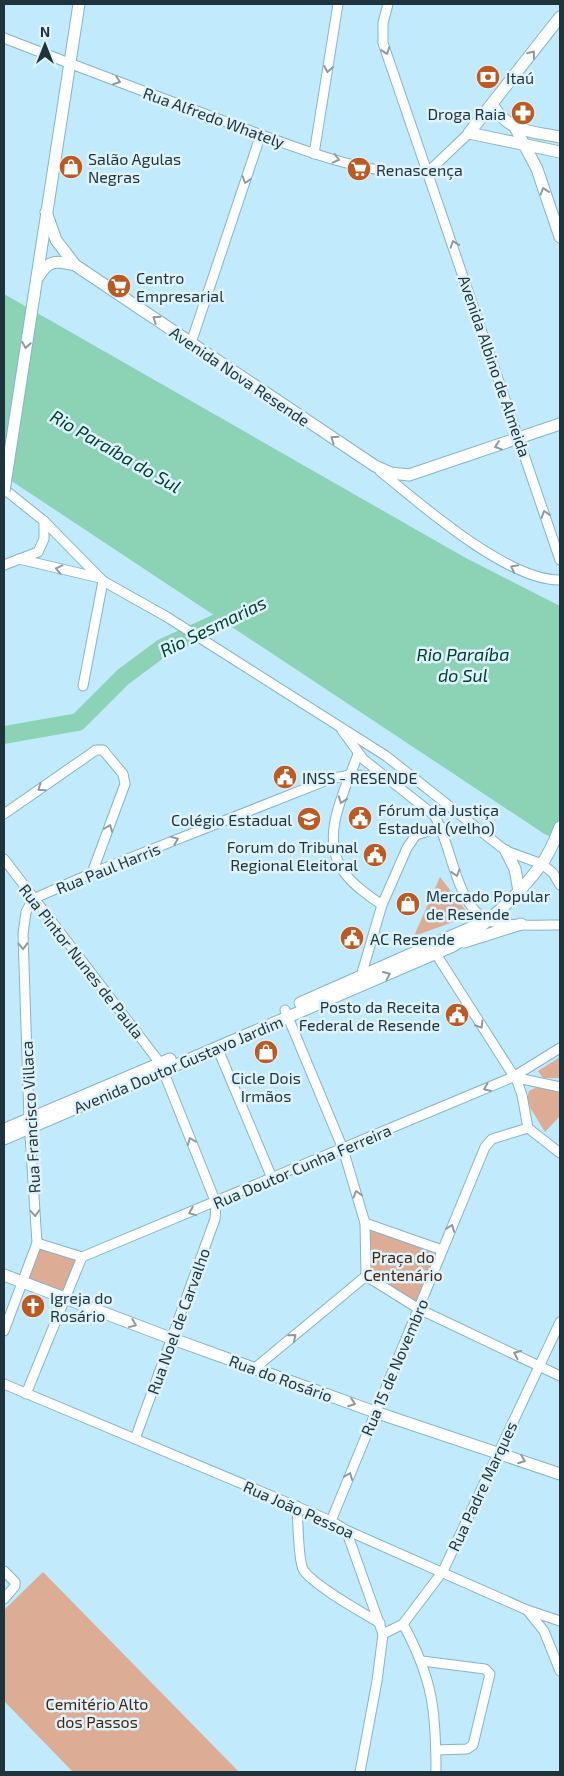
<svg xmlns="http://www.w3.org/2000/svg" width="564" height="1776" font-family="'Exo 2',sans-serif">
<rect width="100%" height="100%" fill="#c1eafc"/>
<!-- green -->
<g fill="#dcac94">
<path d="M440,877L470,916L414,936Z"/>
<path d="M560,1057V1078H543L538,1071Z"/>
<path d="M539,1086L560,1089V1116L545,1132L526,1101L529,1091Z"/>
<path d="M370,1228L437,1251L416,1302L371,1276Z"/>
<path d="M38,1244L78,1257L64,1291L27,1279Z"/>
<path d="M43,1572L239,1772H73L4,1701V1610Z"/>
</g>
<!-- water -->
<path fill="#8cd3b6" d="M4,294L464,557L560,606V839L546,835L4,476Z"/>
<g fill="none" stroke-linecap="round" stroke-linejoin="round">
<!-- river -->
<path stroke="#8cd3b6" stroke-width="18" d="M4,735L78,722L123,677L162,648L243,611"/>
<!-- street casing -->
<g stroke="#83b5ca" stroke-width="11">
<g id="street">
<path d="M388,4L383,23V43L560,560"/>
<path d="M4,38C76,66 148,93 221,120C278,140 370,181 429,171"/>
<path d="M314,154L338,4"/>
<path d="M429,171L469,133"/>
<path d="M191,343L261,134"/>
<path d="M380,471C420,504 508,581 560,580"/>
<path d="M4,489L44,521L103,581L167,617L386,756L506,851L542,864L553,873L560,885"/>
<path d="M19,559L100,578"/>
<path d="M4,565L38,552L44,539V521"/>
<path d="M83,686L103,581"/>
<path d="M342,730L363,759L434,815C452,844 455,904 487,920C501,927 544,925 560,925"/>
<path d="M358,754C346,789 318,837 344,872C353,885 369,896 382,905"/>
<path d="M4,814L96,750H103L123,774L125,784L92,873"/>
<path d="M4,859L160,1063L216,1203L215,1219L135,1439"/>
<path d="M436,954L517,1081L522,1095L528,1128L560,1153"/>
<path d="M362,980L361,976L382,905L407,848L416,835L441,827"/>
<path d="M285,1010L343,1149L365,1223L366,1276"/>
<path d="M217,1047L272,1178"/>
<path d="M513,1077L560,1087"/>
<path d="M365,1223L442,1250"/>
<path d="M37,1243L82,1257L513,1077L560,1048"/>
<path d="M366,1276L419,1309L560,1376"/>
<path d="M4,1331L37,1243L29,1119L23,934L26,912L33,899L92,873L330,779L350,775L382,776"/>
<path d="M255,1368L366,1276"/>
<path d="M4,1384L331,1521L346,1530L527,1610L544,1631L560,1671"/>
<path d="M26,1394L82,1257"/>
<path d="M297,1506C298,1519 298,1559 303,1569C311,1584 363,1613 380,1623"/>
<path d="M331,1521L485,1147L492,1139L528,1128"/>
<path d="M346,1530L383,1634L377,1681L360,1772"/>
<path d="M4,1571L15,1582V1586L4,1599"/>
<path d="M527,1610L560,1621"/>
<path d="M403,1624C433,1679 436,1711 436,1772"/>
<path d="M383,1634L403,1624L443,1571L560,1322"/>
<path d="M422,1661L485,1669L490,1674L473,1745L467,1749L436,1750"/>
</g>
</g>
<!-- secondary casing -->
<g stroke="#83b5ca" stroke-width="13">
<g id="secondary">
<path d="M560,17L469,133L560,152"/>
<path d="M492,104C509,133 531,131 560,137"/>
<path d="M516,129L537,169L560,237"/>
<path d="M46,212L56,240L75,265L375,466L391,473L409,475L560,424"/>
<path d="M39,276C48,259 58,261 75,265"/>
<path d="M34,296L79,4"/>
<path d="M506,851L515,869L519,891"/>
<path d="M464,942L521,924"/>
<path d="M300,1003L479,924"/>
<path d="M5,1129L170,1059"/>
<path d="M4,1139L453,946C485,925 518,896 541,865C549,854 555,840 560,827"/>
<path d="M4,1275L173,1339L375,1412L560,1474"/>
</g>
</g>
<!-- street -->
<use href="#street" stroke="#fff" stroke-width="9"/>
<!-- secondary -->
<use href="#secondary" stroke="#fff" stroke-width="11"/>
<!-- secondary-bridge casing -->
<g stroke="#83b5ca" stroke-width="13" stroke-linecap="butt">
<path id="secondary-bridge" d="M4,491L34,296"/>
</g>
<!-- secondary-bridge -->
<use href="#secondary-bridge" stroke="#fff" stroke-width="11"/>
</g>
<!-- one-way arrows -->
<defs><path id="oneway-chevron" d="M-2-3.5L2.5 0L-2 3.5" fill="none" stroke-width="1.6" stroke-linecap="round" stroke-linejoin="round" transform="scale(1.25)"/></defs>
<g stroke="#8f999e">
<use href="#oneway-chevron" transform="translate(386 51) rotate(70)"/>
<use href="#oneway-chevron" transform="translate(532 54) rotate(-52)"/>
<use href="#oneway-chevron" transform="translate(328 69) rotate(99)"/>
<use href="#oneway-chevron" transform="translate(117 81) rotate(20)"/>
<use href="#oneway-chevron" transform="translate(336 159) rotate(14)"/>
<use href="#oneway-chevron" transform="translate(246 180) rotate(108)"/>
<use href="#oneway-chevron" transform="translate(544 191) rotate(-109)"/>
<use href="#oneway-chevron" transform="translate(454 244) rotate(-109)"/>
<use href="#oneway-chevron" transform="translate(156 319) rotate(-146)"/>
<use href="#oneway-chevron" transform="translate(26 345) rotate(99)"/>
<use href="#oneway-chevron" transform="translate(334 439) rotate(-146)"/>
<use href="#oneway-chevron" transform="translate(498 446) rotate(161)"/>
<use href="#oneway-chevron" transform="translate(545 514) rotate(-108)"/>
<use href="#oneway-chevron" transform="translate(514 568) rotate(-153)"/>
<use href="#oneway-chevron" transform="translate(59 569) rotate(-167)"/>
<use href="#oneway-chevron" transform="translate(41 788) rotate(145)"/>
<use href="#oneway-chevron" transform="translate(342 800) rotate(110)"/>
<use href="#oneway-chevron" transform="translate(109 828) rotate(-69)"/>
<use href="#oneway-chevron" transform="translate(175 840) rotate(-22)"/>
<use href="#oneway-chevron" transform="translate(456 873) rotate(73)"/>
<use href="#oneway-chevron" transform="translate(23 946) rotate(88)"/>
<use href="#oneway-chevron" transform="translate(387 975) rotate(-23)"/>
<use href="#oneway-chevron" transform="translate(480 1025) rotate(58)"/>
<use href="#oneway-chevron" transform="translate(487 1088) rotate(157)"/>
<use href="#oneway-chevron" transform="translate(191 1141) rotate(-112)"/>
<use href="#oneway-chevron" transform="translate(357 1194) rotate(-106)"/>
<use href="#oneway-chevron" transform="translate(192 1212) rotate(158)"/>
<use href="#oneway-chevron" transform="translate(35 1213) rotate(86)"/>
<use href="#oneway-chevron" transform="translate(451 1228) rotate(-67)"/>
<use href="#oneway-chevron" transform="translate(133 1324) rotate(22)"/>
<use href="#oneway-chevron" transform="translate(293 1337) rotate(-40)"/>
<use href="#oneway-chevron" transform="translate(517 1354) rotate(-156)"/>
<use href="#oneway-chevron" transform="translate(352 1403) rotate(20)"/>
<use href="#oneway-chevron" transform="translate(522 1460) rotate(20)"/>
<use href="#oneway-chevron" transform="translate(349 1476) rotate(-68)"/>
</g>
<!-- icons -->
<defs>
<g id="bank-disc" transform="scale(1.25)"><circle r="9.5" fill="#bd5a21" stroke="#dff3fc"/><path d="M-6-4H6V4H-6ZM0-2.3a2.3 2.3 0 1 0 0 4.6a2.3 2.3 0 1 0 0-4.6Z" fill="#fff"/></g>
<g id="pharmacy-disc" transform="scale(1.25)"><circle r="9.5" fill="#bd5a21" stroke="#dff3fc"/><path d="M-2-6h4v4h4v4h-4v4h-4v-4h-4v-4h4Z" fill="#fff"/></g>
<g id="shop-disc" transform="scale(1.25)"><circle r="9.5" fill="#bd5a21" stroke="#dff3fc"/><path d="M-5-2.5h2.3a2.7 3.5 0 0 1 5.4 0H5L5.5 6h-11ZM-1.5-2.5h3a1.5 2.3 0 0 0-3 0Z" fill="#fff"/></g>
<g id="supermarket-disc" transform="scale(1.25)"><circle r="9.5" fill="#bd5a21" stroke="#dff3fc"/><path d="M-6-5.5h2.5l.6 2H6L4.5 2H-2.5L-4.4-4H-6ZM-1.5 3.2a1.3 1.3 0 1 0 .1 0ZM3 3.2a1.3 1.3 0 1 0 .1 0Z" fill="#fff"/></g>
<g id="civic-disc" transform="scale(1.25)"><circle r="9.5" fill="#bd5a21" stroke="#dff3fc"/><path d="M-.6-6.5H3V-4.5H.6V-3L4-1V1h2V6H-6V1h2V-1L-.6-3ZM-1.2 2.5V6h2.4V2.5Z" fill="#fff"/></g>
<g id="school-disc" transform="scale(1.25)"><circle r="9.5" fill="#bd5a21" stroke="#dff3fc"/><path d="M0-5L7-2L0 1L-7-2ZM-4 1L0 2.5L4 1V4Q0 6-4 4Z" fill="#fff"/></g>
<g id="church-disc" transform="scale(1.25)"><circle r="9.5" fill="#bd5a21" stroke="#dff3fc"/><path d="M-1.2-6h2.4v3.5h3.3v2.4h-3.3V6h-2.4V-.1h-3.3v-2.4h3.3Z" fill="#fff"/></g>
</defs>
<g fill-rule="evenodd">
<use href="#bank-disc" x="488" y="77"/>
<use href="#pharmacy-disc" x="523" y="113"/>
<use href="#shop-disc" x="71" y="167"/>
<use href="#supermarket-disc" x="359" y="169"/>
<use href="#supermarket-disc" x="119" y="286"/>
<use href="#civic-disc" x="285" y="777"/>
<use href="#civic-disc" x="360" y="818"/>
<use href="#school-disc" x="309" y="819"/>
<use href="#civic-disc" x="375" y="855"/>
<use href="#shop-disc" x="408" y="904"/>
<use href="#civic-disc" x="352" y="938"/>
<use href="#civic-disc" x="457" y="1015"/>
<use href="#shop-disc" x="266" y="1052"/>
<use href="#church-disc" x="33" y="1306"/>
</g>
<g text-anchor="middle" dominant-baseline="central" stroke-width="5" stroke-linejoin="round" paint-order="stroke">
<!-- poi labels -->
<g font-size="16" fill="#1f333c" stroke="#dff3fc" text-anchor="start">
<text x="506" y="77">Itaú</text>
<text x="506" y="113" text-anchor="end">Droga Raia</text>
<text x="88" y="158">Salão Agulas<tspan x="88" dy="18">Negras</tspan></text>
<text x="376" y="169">Renascença</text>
<text x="136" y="277">Centro<tspan x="136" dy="18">Empresarial</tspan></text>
<text x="302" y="777">INSS - RESENDE</text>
<text x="378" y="809">Fórum da Justiça<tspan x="378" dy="18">Estadual (velho)</tspan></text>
<text x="292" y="819" text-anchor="end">Colégio Estadual</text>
<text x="358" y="846" text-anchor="end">Forum do Tribunal<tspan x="358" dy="18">Regional Eleitoral</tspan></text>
<text x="426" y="895">Mercado Popular<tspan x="426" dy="18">de Resende</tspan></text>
<text x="370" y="938">AC Resende</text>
<text x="440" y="1006" text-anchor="end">Posto da Receita<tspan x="440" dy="18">Federal de Resende</tspan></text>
<text x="266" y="1077" text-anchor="middle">Cicle Dois<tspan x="266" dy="18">Irmãos</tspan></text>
<text x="50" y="1297">Igreja do<tspan x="50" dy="18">Rosário</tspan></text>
</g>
<!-- street labels -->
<g font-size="16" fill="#1f333c" stroke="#dff3fc">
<text transform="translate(214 117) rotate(20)">Rua Alfredo Whately</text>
<text transform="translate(495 366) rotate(71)">Avenida Albino de Almeida</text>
<text transform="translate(240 376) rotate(34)">Avenida Nova Resende</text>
<text transform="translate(108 868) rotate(-22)">Rua Paul Harris</text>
<text transform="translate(82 961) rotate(52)">Rua Pintor Nunes de Paula</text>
<text transform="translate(178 1064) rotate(-23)">Avenida Doutor Gustavo Jardim</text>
<text transform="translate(30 1117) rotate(-93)">Rua Francisco Villaca</text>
<text transform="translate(302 1166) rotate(-23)">Rua Doutor Cunha Ferreira</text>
<text transform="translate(178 1321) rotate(-70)">Rua Noel de Carvalho</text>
<text transform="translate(394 1367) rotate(-67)">Rua 15 de Novembro</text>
<text transform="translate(281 1378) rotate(20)">Rua do Rosário</text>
<text transform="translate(482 1486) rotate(-65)">Rua Padre Marques</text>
<text transform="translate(299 1509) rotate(24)">Rua João Pessoa</text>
</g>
<!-- park labels -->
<g font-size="16" fill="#4b240e" stroke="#dff3fc">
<text x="403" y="1256">Praça do<tspan x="403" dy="18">Centenário</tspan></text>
<text x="97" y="1703">Cemitério Alto<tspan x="97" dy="18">dos Passos</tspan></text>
</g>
<!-- water labels -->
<g font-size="18" font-style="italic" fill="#00402d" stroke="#dff3fc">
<text transform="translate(116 451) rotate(30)">Rio Paraíba do Sul</text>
<text transform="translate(213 626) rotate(-26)">Rio Sesmarias</text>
<text x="463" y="654">Rio Paraíba<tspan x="463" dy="21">do Sul</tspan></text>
</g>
</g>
<!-- border -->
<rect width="564" height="1776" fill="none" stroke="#1f333c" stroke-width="10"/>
<!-- north arrow -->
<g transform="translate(45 45)" stroke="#dff3fc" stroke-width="4" paint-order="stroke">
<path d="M0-4L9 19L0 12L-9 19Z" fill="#1f333c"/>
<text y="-8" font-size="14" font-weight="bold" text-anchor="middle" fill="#1f333c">N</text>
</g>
</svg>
